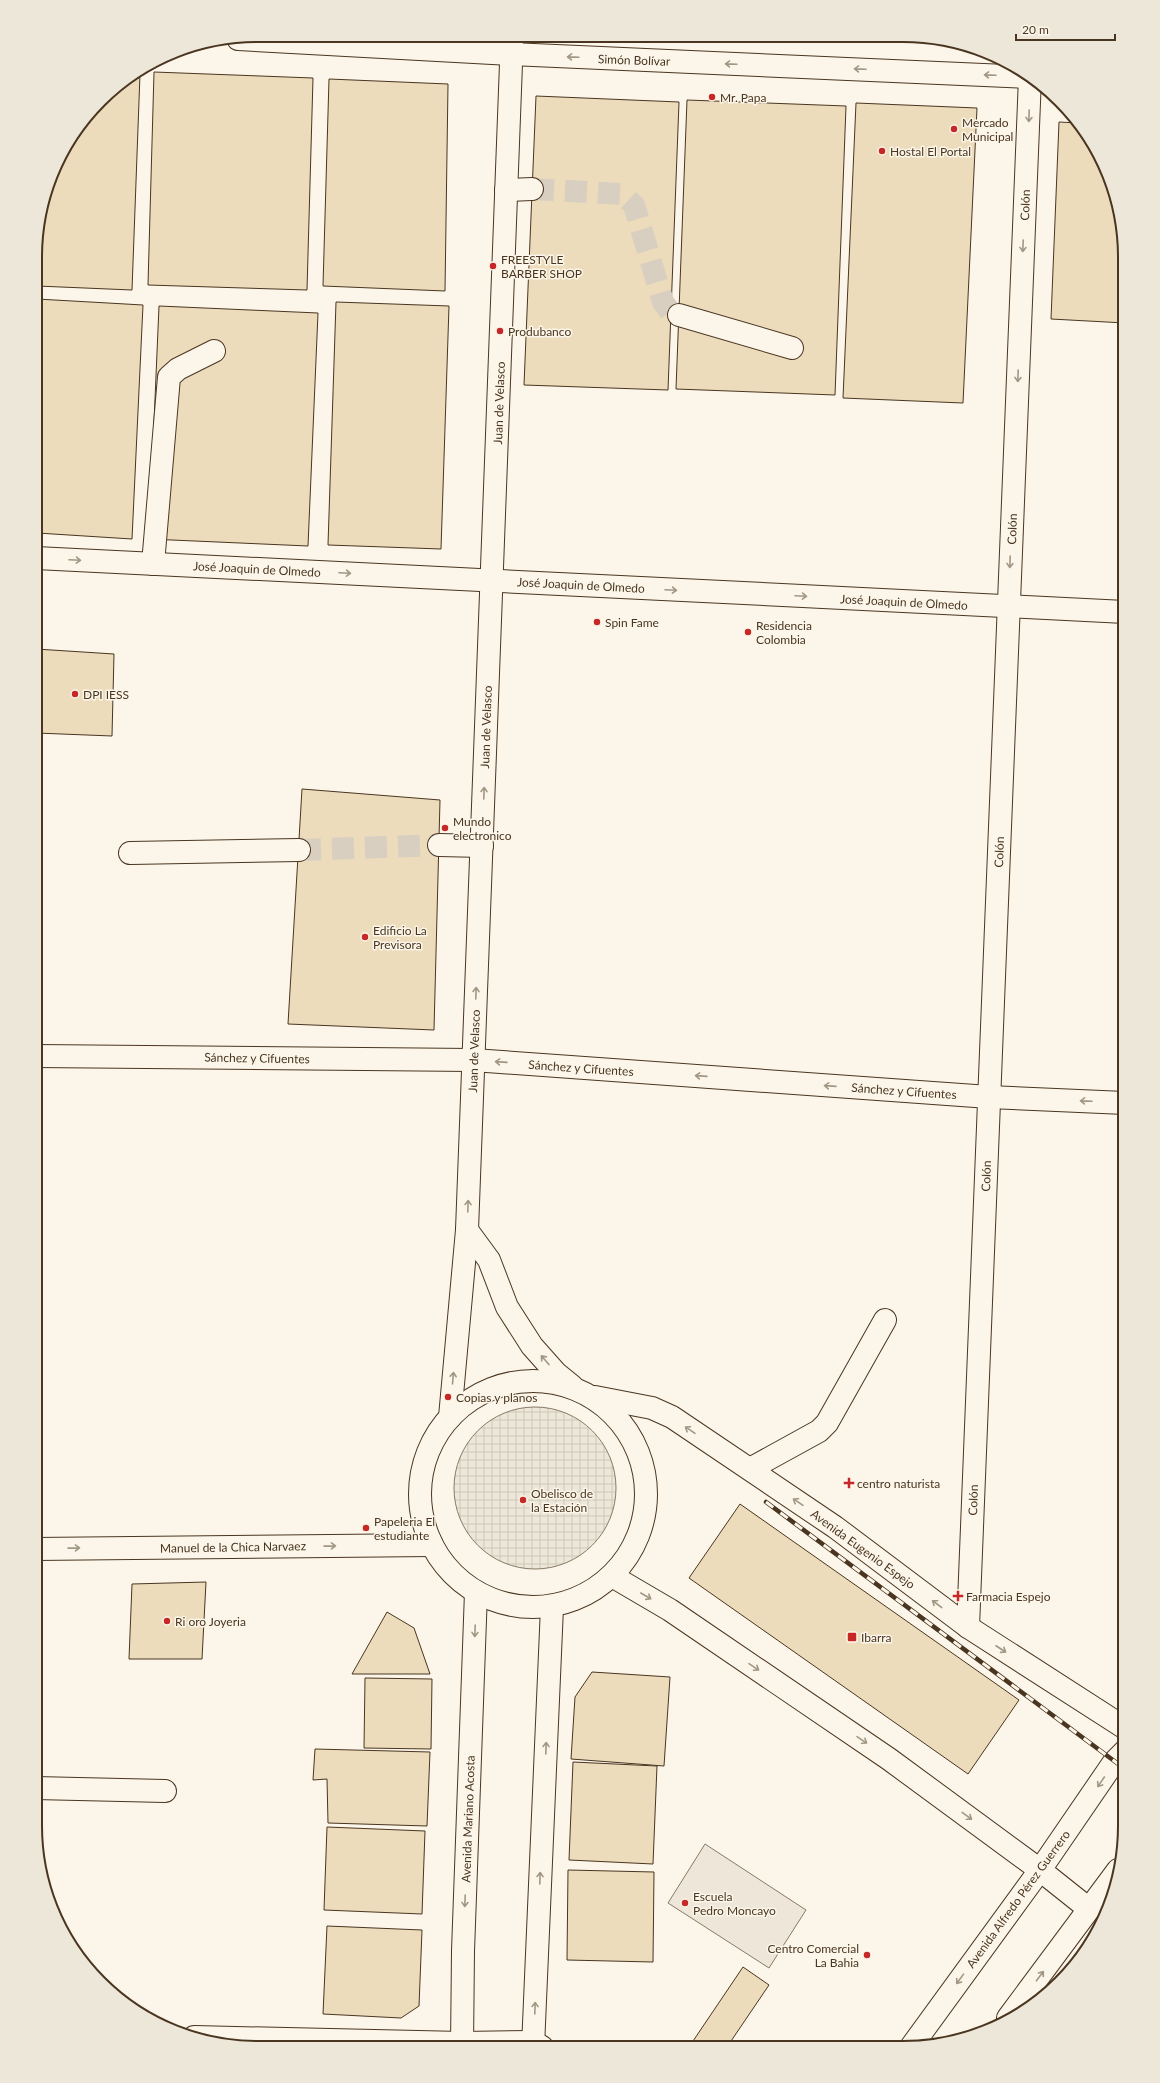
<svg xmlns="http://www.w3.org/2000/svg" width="1160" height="2083" font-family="Lato,sans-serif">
<defs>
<pattern id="plaza-grid" width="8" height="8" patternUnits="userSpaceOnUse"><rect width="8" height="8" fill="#ede7d9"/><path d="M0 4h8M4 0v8" fill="none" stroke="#cdc7ba"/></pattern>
</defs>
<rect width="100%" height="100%" fill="#fbf6e9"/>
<!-- garden -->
<path fill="#ede6d9" stroke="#887966" d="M705,1844L806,1910L769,1968L668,1903Z"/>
<!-- plaza -->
<circle fill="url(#plaza-grid)" stroke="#887966" cx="535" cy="1488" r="81"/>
<!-- building -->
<g fill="#ecdcbc" stroke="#4a3520">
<path d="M154,72L313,78L307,290L148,285Z"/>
<path d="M137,74H140L132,290L37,286V228L58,159L111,90Z"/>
<path d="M329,79L448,84L445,291L323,286Z"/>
<path d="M536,96L679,102L668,390L524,385Z"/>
<path d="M687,100L846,106L835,395L676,389Z"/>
<path d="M856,103L977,108L963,403L843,398Z"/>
<path d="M1059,122L1078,123L1087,134L1113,186L1125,257V323L1051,319Z"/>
<path d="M37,299L143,305L132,539L37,533Z"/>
<path d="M336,302L449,306L441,549L328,545Z"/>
<path d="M159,306L318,313L308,546L149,539Z"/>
<path d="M36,649L114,654L112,736L36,733Z"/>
<path d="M302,789L440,800L434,1030L288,1024Z"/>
<path d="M740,1504L1019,1700L968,1774L689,1578Z"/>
<path d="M206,1582L202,1659H129L132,1584Z"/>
<path d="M387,1612L414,1628L430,1674H352Z"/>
<path d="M592,1672L670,1677L664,1766L571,1759L575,1697Z"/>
<path d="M365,1678L432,1679L431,1749L364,1748Z"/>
<path d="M315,1749L430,1752L427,1826L328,1823L327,1779L313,1780Z"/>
<path d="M573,1762L657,1766L653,1864L569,1860Z"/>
<path d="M327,1827L425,1831L422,1914L324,1910Z"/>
<path d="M568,1870L654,1872L653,1962L567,1960Z"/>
<path d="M327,1926L422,1930L419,2006L401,2018L323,2014Z"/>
<path d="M743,1967L769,1985L727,2047H689Z"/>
</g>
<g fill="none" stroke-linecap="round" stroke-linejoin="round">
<!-- minor-tunnel -->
<g stroke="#d8cfc1" stroke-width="22" stroke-dasharray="22 11" stroke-linecap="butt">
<path d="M532,189L622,194L634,205L663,302L671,313L679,315"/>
<path d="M299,850L439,845"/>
</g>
<!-- minor casing -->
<g stroke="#4a3520" stroke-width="24">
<g id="minor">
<path d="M238,39L511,54L1029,77"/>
<path d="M506,190L532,189"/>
<path d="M679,315L792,348"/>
<path d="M36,558L1125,612"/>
<path d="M153,564L169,377L178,369L214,351"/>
<path d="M439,845L482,846"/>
<path d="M130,853L299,850"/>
<path d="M36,1056L473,1060L989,1097L1125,1103"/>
<path d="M467,1230L489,1260L507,1307L532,1346L556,1373L572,1386"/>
<circle cx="533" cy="1494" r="113"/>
<path d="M595,1397L652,1408L672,1417L835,1527L968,1627L1125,1728"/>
<path d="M450,1417L467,1230L512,37"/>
<path d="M750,1469L819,1431L827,1423L885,1320"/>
<path d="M35,1549L432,1545"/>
<path d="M612,1576L670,1610L889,1759L1040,1870L1089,1909"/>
<path d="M968,1627L1030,77"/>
<path d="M35,1788L165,1791"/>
<path d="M1008,2018L1118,1870"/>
<path d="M194,2037L462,2043L534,2042L542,2047"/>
<path d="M911,2047L1040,1870L1114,1762L1125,1751"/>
</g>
</g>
<!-- major casing -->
<g stroke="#4a3520" stroke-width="24">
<g id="major">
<path d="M462,2047L463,1951L476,1592"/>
<path d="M533,2047L552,1607"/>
</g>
</g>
<!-- minor -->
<use href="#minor" stroke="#fbf6e9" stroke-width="22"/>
<!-- major -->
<use href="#major" stroke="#fbf6e9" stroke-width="22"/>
<!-- rail casing -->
<g stroke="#4a3520" stroke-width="4.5">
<path id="rail" d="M766,1502L1125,1769"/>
</g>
<!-- rail -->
<use href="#rail" stroke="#fbf6e9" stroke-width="3" stroke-dasharray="9" stroke-linecap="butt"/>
</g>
<!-- one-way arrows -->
<defs><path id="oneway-shaft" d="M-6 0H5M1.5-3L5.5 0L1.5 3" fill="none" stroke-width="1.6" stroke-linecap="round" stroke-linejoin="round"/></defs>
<g stroke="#a29684">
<use href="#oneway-shaft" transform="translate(573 57) rotate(-178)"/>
<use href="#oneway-shaft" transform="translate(731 64) rotate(-178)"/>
<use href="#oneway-shaft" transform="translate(860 69) rotate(-178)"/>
<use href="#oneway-shaft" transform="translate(990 75) rotate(-178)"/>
<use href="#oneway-shaft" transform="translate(1029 116) rotate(92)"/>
<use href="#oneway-shaft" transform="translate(1023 246) rotate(92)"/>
<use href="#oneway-shaft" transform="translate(1018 376) rotate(92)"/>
<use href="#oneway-shaft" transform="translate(75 560) rotate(3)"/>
<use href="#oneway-shaft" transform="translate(1010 562) rotate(92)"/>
<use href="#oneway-shaft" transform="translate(345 573) rotate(3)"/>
<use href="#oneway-shaft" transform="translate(671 590) rotate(3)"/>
<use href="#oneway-shaft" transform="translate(801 596) rotate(3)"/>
<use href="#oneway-shaft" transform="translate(484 793) rotate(-88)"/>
<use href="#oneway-shaft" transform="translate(476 993) rotate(-88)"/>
<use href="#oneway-shaft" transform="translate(501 1062) rotate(-176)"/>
<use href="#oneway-shaft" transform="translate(701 1076) rotate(-176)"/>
<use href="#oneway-shaft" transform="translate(830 1086) rotate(-176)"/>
<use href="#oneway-shaft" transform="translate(1086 1101) rotate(-178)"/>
<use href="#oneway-shaft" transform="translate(468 1206) rotate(-88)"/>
<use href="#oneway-shaft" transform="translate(545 1360) rotate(-131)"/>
<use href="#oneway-shaft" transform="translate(453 1378) rotate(-85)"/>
<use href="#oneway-shaft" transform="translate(690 1430) rotate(-146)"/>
<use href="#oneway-shaft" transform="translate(798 1502) rotate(-146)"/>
<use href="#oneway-shaft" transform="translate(330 1546) rotate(-1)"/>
<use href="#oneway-shaft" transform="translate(74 1548) rotate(-1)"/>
<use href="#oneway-shaft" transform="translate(646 1596) rotate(30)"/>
<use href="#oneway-shaft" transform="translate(937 1604) rotate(-143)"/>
<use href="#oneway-shaft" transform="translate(475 1631) rotate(92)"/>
<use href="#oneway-shaft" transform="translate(1001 1649) rotate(33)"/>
<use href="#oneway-shaft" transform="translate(754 1667) rotate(34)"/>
<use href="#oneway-shaft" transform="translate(862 1740) rotate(34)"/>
<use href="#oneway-shaft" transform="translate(546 1748) rotate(-88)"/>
<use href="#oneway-shaft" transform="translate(1101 1782) rotate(124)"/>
<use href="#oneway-shaft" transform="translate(967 1816) rotate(36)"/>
<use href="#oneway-shaft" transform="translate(540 1878) rotate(-88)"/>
<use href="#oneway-shaft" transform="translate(465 1901) rotate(92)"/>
<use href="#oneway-shaft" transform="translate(1040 1976) rotate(-53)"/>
<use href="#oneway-shaft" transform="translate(960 1979) rotate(126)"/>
<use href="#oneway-shaft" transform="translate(535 2008) rotate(-88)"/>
</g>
<!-- markers -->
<g fill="#c62828" stroke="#fbf6e9" stroke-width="1.5">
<circle cx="712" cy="97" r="4"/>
<circle cx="954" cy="129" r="4"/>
<circle cx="882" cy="151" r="4"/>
<circle cx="493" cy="266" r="4"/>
<circle cx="500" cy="331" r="4"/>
<circle cx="597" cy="622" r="4"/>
<circle cx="748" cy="632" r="4"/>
<circle cx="75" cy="694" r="4"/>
<circle cx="445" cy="828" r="4"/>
<circle cx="365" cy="937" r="4"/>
<circle cx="448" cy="1397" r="4"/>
<path d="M847 1477h4v4h4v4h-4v4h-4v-4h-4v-4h4z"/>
<circle cx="523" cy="1500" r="4"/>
<circle cx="366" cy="1528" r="4"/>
<path d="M956 1590h4v4h4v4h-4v4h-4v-4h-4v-4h4z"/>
<circle cx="167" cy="1621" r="4"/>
<rect x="847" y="1632" width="10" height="10" rx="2"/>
<circle cx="685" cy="1903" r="4"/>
<circle cx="867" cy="1955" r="4"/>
</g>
<g text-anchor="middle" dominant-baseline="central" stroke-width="3" stroke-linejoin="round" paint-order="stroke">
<!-- street labels -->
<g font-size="12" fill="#4a3520" stroke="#fbf6e9">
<text transform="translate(634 60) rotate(2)">Simón Bolívar</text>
<text transform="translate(1025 205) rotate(-88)">Colón</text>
<text transform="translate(499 403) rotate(-88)">Juan de Velasco</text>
<text transform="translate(1012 529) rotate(-88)">Colón</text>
<text transform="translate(257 569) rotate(3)">José Joaquin de Olmedo</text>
<text transform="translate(581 585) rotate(3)">José Joaquin de Olmedo</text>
<text transform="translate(904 602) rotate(3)">José Joaquin de Olmedo</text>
<text transform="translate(486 727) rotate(-88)">Juan de Velasco</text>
<text transform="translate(999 852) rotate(-88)">Colón</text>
<text transform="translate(474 1051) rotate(-88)">Juan de Velasco</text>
<text transform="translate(257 1058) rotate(1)">Sánchez y Cifuentes</text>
<text transform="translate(581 1068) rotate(4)">Sánchez y Cifuentes</text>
<text transform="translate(904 1091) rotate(4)">Sánchez y Cifuentes</text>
<text transform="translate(986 1176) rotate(-88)">Colón</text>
<text transform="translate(973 1500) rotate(-88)">Colón</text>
<text transform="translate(233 1547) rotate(-1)">Manuel de la Chica Narvaez</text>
<text transform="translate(863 1549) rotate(36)">Avenida Eugenio Espejo</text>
<text transform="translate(468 1819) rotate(-88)">Avenida Mariano Acosta</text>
<text transform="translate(1018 1899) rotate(-54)">Avenida Alfredo Pérez Guerrero</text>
</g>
<!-- poi labels -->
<g font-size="12" fill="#4a3520" stroke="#fbf6e9" text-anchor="start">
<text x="720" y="97">Mr. Papa</text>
<text x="962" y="122">Mercado<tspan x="962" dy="14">Municipal</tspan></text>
<text x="890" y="151">Hostal El Portal</text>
<text x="501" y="259">FREESTYLE<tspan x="501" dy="14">BARBER SHOP</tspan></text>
<text x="508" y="331">Produbanco</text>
<text x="605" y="622">Spin Fame</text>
<text x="756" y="625">Residencia<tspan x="756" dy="14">Colombia</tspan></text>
<text x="83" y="694">DPI IESS</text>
<text x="453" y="821">Mundo<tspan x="453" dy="14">electronico</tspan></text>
<text x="373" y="930">Edificio La<tspan x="373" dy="14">Previsora</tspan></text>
<text x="456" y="1397">Copias y planos</text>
<text x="857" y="1483">centro naturista</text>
<text x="531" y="1493">Obelisco de<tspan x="531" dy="14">la Estación</tspan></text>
<text x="374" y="1521">Papeleria El<tspan x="374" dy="14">estudiante</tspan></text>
<text x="966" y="1596">Farmacia Espejo</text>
<text x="175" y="1621">Ri oro Joyeria</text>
<text x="861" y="1637">Ibarra</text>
<text x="693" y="1896">Escuela<tspan x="693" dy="14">Pedro Moncayo</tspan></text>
<text x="859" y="1948" text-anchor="end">Centro Comercial<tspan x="859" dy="14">La Bahia</tspan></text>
</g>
</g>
<!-- crop -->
<path d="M0 0H1160V2083H0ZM257 42H903A215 215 0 0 1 1118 257V1826A215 215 0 0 1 903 2041H257A215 215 0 0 1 42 1826V257A215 215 0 0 1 257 42Z" fill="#ede7d9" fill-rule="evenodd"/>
<path fill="none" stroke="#4a3520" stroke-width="2" d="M257 42H903A215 215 0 0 1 1118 257V1826A215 215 0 0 1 903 2041H257A215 215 0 0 1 42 1826V257A215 215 0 0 1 257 42Z"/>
<!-- scale -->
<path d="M1016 34v6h99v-6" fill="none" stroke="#4a3520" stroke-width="2"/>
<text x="1022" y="34" font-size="12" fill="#4a3520" stroke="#fbf6e9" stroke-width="3" paint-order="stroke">20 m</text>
</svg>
